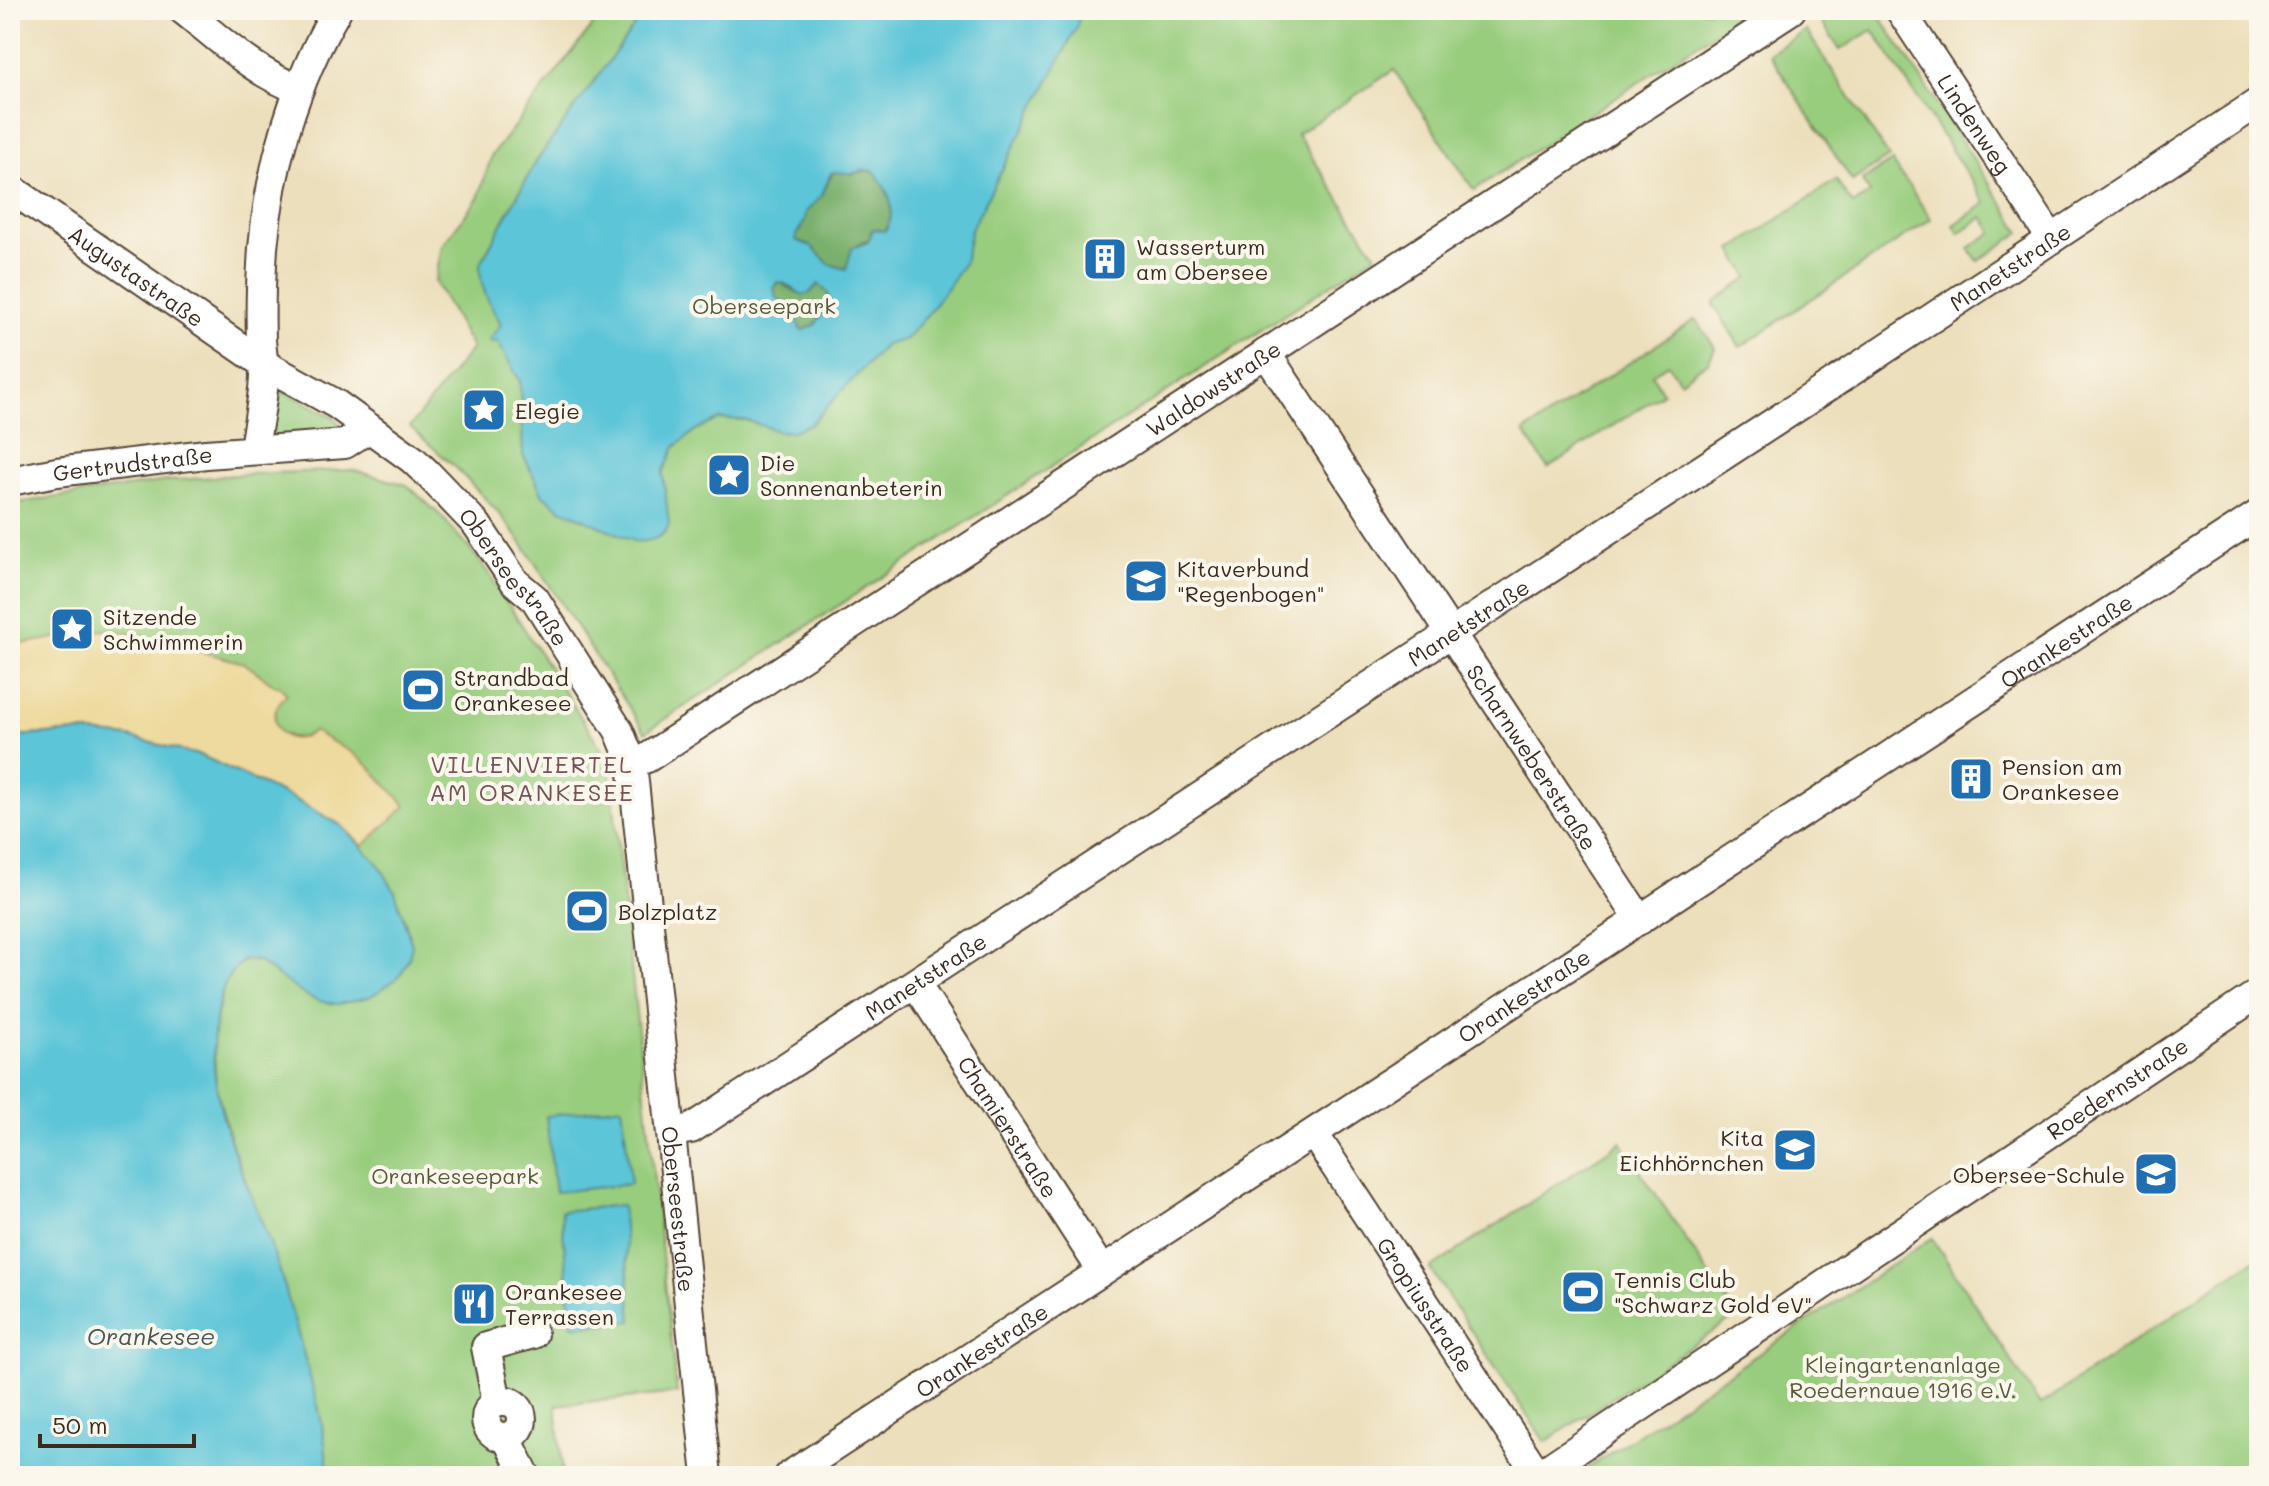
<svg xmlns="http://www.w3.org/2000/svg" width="2269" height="1486" font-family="Mali,sans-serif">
<rect width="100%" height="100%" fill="#fbf7ec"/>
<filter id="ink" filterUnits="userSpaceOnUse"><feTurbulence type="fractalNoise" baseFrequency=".0125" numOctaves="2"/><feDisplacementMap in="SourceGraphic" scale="16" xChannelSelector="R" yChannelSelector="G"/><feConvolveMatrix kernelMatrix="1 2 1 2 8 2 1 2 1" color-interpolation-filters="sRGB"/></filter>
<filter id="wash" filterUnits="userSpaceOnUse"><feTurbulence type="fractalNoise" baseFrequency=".006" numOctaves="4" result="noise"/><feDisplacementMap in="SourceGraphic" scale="32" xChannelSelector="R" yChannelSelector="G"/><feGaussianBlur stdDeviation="1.8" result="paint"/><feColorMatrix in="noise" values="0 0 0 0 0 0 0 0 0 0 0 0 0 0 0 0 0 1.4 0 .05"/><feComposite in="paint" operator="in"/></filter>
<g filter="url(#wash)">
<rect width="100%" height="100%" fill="#ecdfbc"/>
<!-- green -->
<g fill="#99cd7e" stroke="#6a7c4e" stroke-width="2">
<path d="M605,10H1749L1474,190L1394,70L1297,134L1376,255L645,732L524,546L499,513L457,469L410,427L472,348L435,282L442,246L478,198L492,155Z"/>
<path d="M1832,10H1876L2021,232L1978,261L1969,248L1993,232L1983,217L1959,233L1954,225L1986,203L1873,30L1840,50L1819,18Z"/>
<path d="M1806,30L1889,157L1852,181L1769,54Z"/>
<path d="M1892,161L1931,219L1740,347L1714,305L1715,301L1749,277L1732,250L1836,180L1853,205L1870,193L1862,181Z"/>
<path d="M1696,319L1715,348L1709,361L1680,381L1668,364L1652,374L1663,393L1548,468L1524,432Z"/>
<path d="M285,392L333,417L342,426L339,433L274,437L269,431C271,417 270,398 285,392Z"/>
<path d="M352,470L407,485L440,515L474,554L491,577L609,761L677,1393L556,1405L563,1476H329L319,1413L280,1272L232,1145L216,1087L213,1034L223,988L231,971L245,960L257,961L266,966L412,945L404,918L10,736L129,737L202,756L332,742L314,732C297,745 268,735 275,710C277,703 282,699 287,694L244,663L133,634L101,630L10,646V504L168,481L248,474Z"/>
<path d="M1621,1142L1737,1316L1545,1442L1430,1269Z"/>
<path d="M1932,1238L2040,1405L2259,1257V1476H1576Z"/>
</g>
<!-- forest -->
<g fill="#7ab06d" stroke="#5a6d46" stroke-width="2">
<path d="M864,170L875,172C888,190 899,210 885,231L876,229L871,232C870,244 866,239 858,245C849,251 850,261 846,269C840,267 833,267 827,263C816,253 810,245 796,240V235L801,230L806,212L822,195L832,173C844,169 848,178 864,170Z"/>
<path d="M779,282L798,293H810L818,284L828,292L830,302L815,325L804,330L800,329L795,312L776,297L774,288Z"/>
</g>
<!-- sand -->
<path fill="#eeda9e" stroke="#94825e" stroke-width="2" d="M101,630L133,634L244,663L276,686H279L287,694C257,722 288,753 313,731L353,753L371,768L406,806L363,846L341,825L294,799L202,756L129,737L83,732L10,736V646Z"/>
<!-- water -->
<g fill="#5cc5d8" stroke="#4c787b" stroke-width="2" fill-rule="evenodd">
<path d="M646,10H1083L1079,17L1077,27L971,229L964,263L928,314L906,339L885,345L811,424L790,432L778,431L745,420L720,419L696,430L675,447L663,473L669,525C664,538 648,543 634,541L561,509L543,495L523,455L520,381L497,341L493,343L489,340L501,324C490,304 479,287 480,264L537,160ZM864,170L874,171C888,189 899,210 885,231L873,229L868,242L852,248L846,269L829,264L811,246L796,240V235L805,221L806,212L822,195L831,173C842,169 847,178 864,170ZM777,282L785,284L803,295L810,293L818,284L828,293L830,302L815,325L804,330L800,329L795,312L776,297L774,288Z"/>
<path d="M83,732L129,737L202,756L294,799L341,825L380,866L395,892L412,945L409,958L401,974L388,985L369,997L338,1004L319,1001L303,994L257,961L244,960C225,976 222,988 217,1012C198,1104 255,1190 281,1275C294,1319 307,1365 319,1410C324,1431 326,1454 329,1476H10V736Z"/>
<path d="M622,1106L631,1184L555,1192L546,1116Z"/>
<path d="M622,1205L632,1321L572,1326L561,1211Z"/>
</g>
</g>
<g filter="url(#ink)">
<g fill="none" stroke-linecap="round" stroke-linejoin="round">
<!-- minor casing -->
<g stroke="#564536" stroke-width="32">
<g id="minor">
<path d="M183,10C219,38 255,74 299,89"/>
<path id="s1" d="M1900,10L2051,238"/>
<path id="s2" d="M10,188L264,364L336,404L412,459L427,473L477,525L515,582L535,599L619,731L632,763L707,1476"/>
<path id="s3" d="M1266,353L1640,920"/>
<path d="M254,450C257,426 263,401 264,377C264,364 262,352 261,340C260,310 261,278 263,248C270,165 295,82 337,10"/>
<path id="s4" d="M10,481L57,472L206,454L345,444L369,428"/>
<path id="s5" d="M632,763L647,758L1791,10"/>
<path id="s6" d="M916,984L1102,1271"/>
<path id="s7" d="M671,1132L691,1129L1776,421L2259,102"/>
<path id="s8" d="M1314,1134L1538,1475"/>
<circle cx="504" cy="1419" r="18"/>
<path d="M497,1402L486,1347L533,1334"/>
<path d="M506,1437L526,1476"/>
<path id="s9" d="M789,1476L2259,514"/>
<path id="s10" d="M1537,1476L2259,993"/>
</g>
</g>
<!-- minor -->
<use href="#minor" stroke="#fff" stroke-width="28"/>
</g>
</g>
<!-- icons -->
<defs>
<g id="building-square" transform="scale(2.3)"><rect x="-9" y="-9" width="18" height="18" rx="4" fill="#1f6fb2" stroke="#fbf7ec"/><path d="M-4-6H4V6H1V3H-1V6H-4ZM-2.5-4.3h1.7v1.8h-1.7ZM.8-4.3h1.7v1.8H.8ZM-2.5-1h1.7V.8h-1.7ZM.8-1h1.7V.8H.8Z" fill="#fff"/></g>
<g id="sight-square" transform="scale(2.3)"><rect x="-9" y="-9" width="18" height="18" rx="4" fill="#1f6fb2" stroke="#fbf7ec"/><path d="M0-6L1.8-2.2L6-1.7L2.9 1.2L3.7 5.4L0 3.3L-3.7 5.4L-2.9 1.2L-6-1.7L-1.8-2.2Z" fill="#fff"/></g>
<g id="school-square" transform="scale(2.3)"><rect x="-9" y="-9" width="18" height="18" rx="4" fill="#1f6fb2" stroke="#fbf7ec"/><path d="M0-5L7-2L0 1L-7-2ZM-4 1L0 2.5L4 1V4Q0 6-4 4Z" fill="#fff"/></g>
<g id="stadium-square" transform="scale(2.3)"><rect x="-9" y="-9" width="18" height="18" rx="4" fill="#1f6fb2" stroke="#fbf7ec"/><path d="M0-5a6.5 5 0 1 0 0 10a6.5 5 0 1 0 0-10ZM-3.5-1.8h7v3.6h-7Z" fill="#fff"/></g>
<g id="restaurant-square" transform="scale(2.3)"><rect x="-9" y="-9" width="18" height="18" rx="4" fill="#1f6fb2" stroke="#fbf7ec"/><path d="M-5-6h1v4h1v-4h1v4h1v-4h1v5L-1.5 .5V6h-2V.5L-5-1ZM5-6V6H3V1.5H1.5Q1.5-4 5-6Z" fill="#fff"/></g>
</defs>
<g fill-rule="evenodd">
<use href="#building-square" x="1105" y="259"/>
<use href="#sight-square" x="484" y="410"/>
<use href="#sight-square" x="729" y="475"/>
<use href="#school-square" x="1146" y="581"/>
<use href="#sight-square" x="72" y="629"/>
<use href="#stadium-square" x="423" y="690"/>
<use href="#building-square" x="1971" y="779"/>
<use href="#stadium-square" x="587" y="911"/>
<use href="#school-square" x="1795" y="1150"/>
<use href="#school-square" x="2156" y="1174"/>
<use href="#stadium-square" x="1583" y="1292"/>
<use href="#restaurant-square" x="474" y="1304"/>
</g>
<g text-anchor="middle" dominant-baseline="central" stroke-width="8" stroke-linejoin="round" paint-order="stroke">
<!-- street labels -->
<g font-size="22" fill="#3b2a1e" stroke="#fbf7ec">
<text stroke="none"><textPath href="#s1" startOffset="136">Lindenweg</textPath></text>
<text stroke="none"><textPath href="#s7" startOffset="1596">Manetstraße</textPath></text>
<text stroke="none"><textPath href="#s2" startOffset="154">Augustastraße</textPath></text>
<text stroke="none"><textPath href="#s5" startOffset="692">Waldowstraße</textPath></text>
<text stroke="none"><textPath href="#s4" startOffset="124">Gertrudstraße</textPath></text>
<text stroke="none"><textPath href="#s2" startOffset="642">Oberseestraße</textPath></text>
<text stroke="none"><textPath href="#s7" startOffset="948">Manetstraße</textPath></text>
<text stroke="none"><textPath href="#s9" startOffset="1526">Orankestraße</textPath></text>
<text stroke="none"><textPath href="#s3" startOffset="484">Scharnweberstraße</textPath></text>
<text stroke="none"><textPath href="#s7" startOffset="300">Manetstraße</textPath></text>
<text stroke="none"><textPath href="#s9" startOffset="878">Orankestraße</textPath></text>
<text stroke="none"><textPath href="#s10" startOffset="698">Roedernstraße</textPath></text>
<text stroke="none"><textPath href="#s6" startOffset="170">Chamierstraße</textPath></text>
<text stroke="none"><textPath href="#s2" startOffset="1312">Oberseestraße</textPath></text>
<text stroke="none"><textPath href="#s8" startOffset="204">Gropiusstraße</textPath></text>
<text stroke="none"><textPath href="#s9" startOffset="230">Orankestraße</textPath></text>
</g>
<!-- poi labels -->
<g font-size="22" fill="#3b2a1e" stroke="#fbf7ec" text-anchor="start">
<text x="1136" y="246">Wasserturm<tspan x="1136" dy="25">am Obersee</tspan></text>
<text x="515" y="410">Elegie</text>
<text x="760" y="462">Die<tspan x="760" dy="25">Sonnenanbeterin</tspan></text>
<text x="1177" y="568">Kitaverbund<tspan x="1177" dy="25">"Regenbogen"</tspan></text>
<text x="103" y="616">Sitzende<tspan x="103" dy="25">Schwimmerin</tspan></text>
<text x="454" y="677">Strandbad<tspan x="454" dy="25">Orankesee</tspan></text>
<text x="2002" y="766">Pension am<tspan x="2002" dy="25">Orankesee</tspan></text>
<text x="618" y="911">Bolzplatz</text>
<text x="1764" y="1137" text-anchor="end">Kita<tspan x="1764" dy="25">Eichhörnchen</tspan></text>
<text x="2125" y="1174" text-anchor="end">Obersee-Schule</text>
<text x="1614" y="1279">Tennis Club<tspan x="1614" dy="25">"Schwarz Gold eV"</tspan></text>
<text x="505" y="1291">Orankesee<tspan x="505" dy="25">Terrassen</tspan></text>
</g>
<!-- park labels -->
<g font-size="22" fill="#575b3b" stroke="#fbf7ec">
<text x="764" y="305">Oberseepark</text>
<text x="455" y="1175">Orankeseepark</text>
<text x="1903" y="1364">Kleingartenanlage<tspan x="1903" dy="25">Roedernaue 1916 e.V.</tspan></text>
</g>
<!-- neighbourhood labels -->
<g font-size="24" letter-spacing="2" fill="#79535a" stroke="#fbf7ec">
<text x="532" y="763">VILLENVIERTEL<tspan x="532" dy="28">AM ORANKESEE</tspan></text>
</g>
<!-- water labels -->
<g font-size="24" font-style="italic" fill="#455856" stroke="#fbf7ec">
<text x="151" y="1335">Orankesee</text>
</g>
</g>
<!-- margin -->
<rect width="2269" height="1486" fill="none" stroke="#fbf7ec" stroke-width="40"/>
<!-- scale -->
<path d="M40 1434v12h154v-12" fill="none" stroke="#3b2a1e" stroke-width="4"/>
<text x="52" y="1434" font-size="24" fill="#3b2a1e" stroke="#fbf7ec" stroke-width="6" paint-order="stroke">50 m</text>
</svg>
